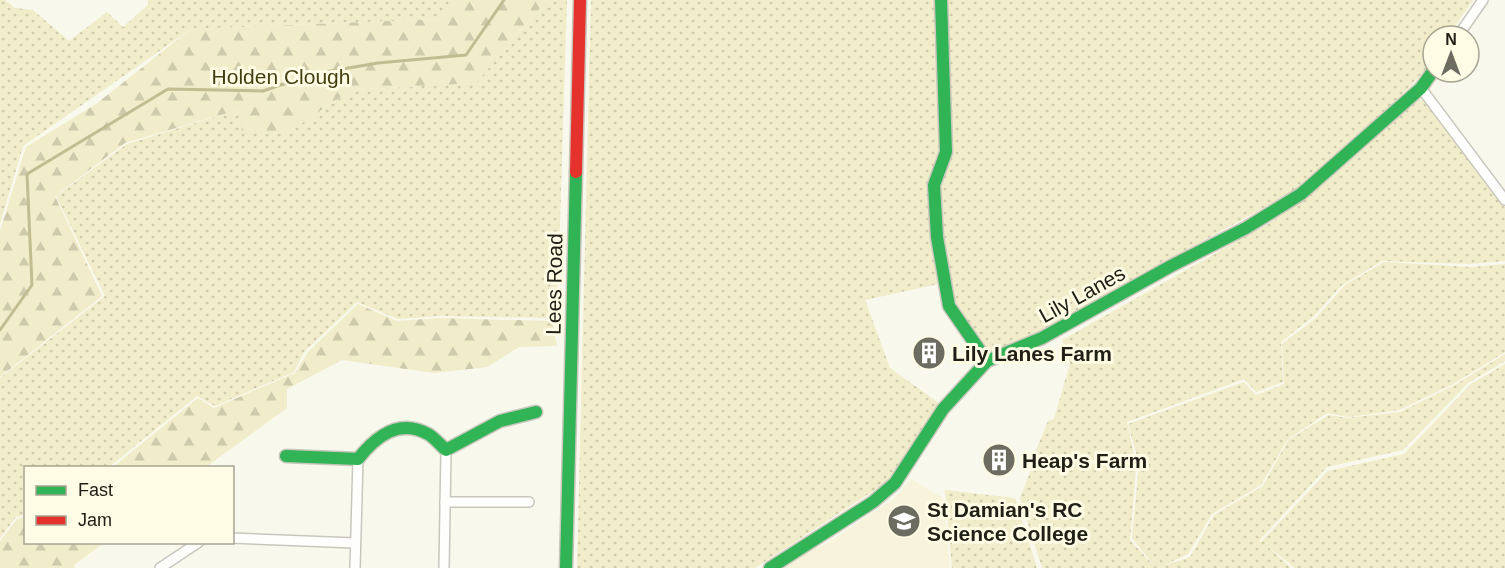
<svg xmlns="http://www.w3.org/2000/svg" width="1505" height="568" font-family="Helvetica,sans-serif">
<defs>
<pattern id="grass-dots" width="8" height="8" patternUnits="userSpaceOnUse" patternTransform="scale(1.5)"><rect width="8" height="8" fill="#f1ecc9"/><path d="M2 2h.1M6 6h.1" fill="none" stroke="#cecaac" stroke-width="1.8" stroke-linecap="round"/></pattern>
<pattern id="forest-firs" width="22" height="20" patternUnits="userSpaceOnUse" patternTransform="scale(1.5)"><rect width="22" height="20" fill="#f1ecc9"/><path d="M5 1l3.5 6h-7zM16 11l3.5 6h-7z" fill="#cecaac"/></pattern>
</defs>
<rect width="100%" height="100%" fill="#f9f8ec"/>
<!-- built -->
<path fill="#f7f4db" d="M911,479L943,498L950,568H779L804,553L828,543L895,498Z"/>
<!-- grass -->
<g fill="url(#grass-dots)">
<path d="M0,0H5L15,8L33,10L69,41L107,12L123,27L148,5V0H461L440,19L191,29L23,146L0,224Z"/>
<path d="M547,0H567L557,318L440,316L398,319L357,302L304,352L294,372L215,406L197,396L109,467L26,468L25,515L16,517L0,538V378L105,296L56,196L127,144L241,109L243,134H286L351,90L476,83Z"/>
<path d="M591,0H937L942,150L931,183L930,240L938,284L865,300L890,368L939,403L890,480L755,568H577Z"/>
<path d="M945,0H1473L1448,36H1433V59L1427,68L1345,156L1291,193L1177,255L1066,322L991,354L960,312L953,296L937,188L951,152Z"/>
<path d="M1418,100H1423L1505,207V261L1470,264L1382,261L1342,285L1314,316L1281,342L1283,382L1256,392L1244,379L1127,422L1136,464L1034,455L1048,421L1054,419L1070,363L1062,340L1273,221L1300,201Z"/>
<path d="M1384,262L1471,267L1505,264V352L1453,384L1399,410L1348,417L1327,413L1287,440L1261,485L1212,514L1188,554L1162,566L1190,557L1214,515L1263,486L1288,440L1329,415L1347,418L1400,412L1453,386L1505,354V361L1468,383L1403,450L1327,467L1259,541L1261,542L1328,471L1404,454L1471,384L1505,364V568H1295L1265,544L1291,568H1156L1132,538L1139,464L1128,424L1244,382L1256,395L1284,384L1282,344L1316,318L1345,285Z"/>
<path d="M1036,457L1136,468L1130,540L1156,568H1042L1020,498Z"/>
<path d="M945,490L1015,498L1037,568H952Z"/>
</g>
<!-- forest -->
<g fill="url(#forest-firs)">
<path d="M461,0H547L476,83L351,90L286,134H242L241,109L125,143L55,196L102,296L0,377V231L26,147L96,104L191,29L439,19Z"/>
<path d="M358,304L397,321L439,318L552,321L557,346L519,347L487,367L434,373L342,360L287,389V408L206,467H113L198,398L214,408L295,373L308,352Z"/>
<path d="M25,517L26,542L104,543L74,565L75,568H0V541L17,519Z"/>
</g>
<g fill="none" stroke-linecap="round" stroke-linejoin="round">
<!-- stream -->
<path stroke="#c2bc92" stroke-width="3" d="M0,330L32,285L27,174L168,89L263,91L313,74L378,63L466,55L504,0"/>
<!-- street casing -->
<g stroke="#c9c7bd" stroke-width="12">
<g id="street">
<path d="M1458,36L1483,0"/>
<path d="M1421,88L1505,200"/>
<path d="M445,502H529"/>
<path d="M232,538L355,543"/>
<path d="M160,568L199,542"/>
<path d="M355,568L358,459"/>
<path d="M444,568L446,450"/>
</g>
</g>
<!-- fast casing -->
<g stroke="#c9c7bd" stroke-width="15">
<g id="fast">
<path d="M941,0L946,152L934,185L937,237L949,306L987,361"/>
<path d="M286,456L358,459C376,436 399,418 428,434C435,438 440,445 446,450L500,421L536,412"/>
<path d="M566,568L576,172"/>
<path d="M770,568L873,502L895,483L943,409L987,361L1042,338L1171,266L1246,228L1301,194L1421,88L1433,71"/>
</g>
</g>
<!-- jam casing -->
<g stroke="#c9c7bd" stroke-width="15">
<path id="jam" d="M576,172L580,0"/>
</g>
<!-- street -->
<use href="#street" stroke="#fefefc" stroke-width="9"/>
<!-- fast -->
<use href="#fast" stroke="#30b455" stroke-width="12"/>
<!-- jam -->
<use href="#jam" stroke="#e5322d" stroke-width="12"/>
</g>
<!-- icons -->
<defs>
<g id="building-disc" transform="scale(1.725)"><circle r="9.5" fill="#6d6c61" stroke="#fffce6"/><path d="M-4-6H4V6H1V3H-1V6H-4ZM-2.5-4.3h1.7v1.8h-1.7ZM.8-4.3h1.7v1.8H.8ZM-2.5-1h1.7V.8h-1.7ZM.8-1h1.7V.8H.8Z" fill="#fff"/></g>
<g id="school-disc" transform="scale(1.725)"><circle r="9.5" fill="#6d6c61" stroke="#fffce6"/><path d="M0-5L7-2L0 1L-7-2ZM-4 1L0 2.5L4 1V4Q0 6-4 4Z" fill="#fff"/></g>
</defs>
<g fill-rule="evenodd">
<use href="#building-disc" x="929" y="353"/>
<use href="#building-disc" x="999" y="460"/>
<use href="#school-disc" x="904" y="521"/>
</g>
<g text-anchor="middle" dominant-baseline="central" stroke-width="6" stroke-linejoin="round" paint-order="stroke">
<!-- park labels -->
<g font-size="21" fill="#453e11" stroke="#fffce6">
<text x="281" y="76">Holden Clough</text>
</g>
<!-- street labels -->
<g font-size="21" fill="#212016" stroke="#fffce6">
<text transform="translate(554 284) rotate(-89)">Lees Road</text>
<text transform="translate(1082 294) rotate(-29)">Lily Lanes</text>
</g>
<!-- poi labels -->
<g font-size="21" font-weight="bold" fill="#212016" stroke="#fffce6" text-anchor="start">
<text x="952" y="353">Lily Lanes Farm</text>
<text x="1022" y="460">Heap's Farm</text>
<text x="927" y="509">St Damian's RC<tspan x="927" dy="24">Science College</tspan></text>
</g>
</g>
<!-- legend -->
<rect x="24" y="466" width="210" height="78" fill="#fffce6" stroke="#a6a493" stroke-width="1.5"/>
<rect x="36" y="486" width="30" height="9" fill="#30b455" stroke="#a6a493" stroke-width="1.5"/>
<text x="78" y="496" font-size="18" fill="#212016">Fast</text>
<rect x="36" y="516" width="30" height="9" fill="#e5322d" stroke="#a6a493" stroke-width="1.5"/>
<text x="78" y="526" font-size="18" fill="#212016">Jam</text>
<!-- north arrow -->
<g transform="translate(1451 54)"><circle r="28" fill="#fffce6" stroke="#a6a493" stroke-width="1.5"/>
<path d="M0-4.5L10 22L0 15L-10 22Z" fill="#6d6c61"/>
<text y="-9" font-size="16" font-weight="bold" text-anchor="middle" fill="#212016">N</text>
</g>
</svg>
